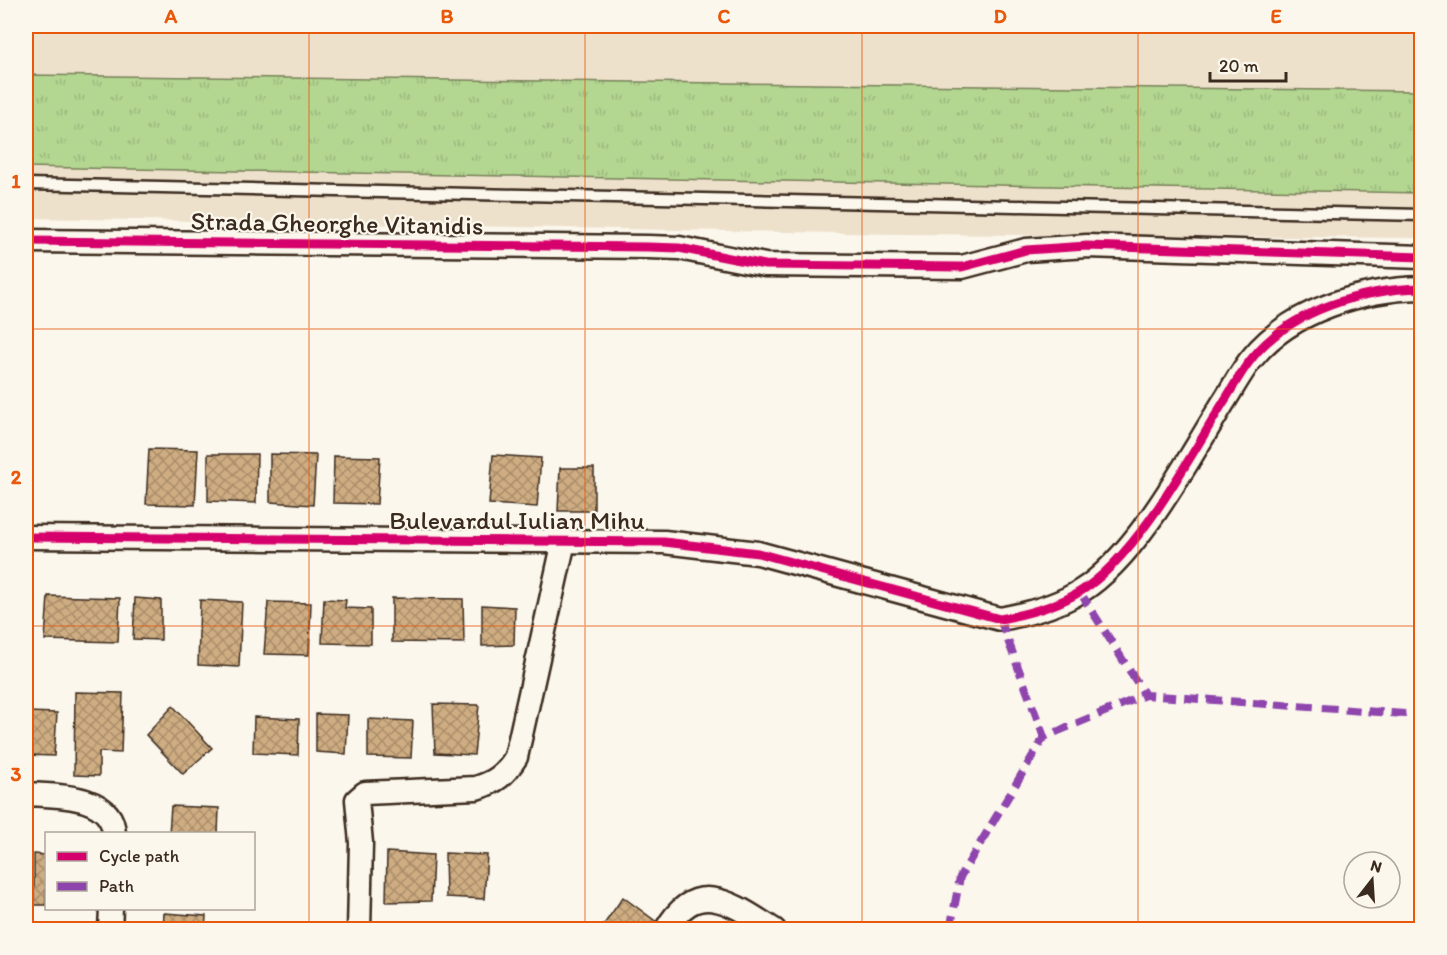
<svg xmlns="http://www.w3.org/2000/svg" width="1447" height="955" font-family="Itim,sans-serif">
<defs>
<pattern id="grass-tufts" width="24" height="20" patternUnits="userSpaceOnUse" patternTransform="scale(1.5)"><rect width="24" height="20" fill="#b3d691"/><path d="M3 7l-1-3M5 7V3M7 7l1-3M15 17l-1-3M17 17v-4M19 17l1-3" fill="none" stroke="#9bb87d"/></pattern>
<pattern id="building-cross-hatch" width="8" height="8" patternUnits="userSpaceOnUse" patternTransform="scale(1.5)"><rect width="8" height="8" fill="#cfad82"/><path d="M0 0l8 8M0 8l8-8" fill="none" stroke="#a98d6a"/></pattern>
</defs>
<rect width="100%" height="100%" fill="#fbf7ec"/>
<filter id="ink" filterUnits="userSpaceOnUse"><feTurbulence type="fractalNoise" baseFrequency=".0167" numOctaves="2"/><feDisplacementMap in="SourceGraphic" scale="12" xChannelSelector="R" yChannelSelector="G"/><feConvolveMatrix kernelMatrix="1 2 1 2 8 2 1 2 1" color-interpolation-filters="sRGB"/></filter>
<g filter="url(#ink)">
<!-- built -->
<path fill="#eee1cc" d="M26,26H1421V238L897,234L26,218Z"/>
<!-- grass -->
<path fill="url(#grass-tufts)" stroke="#778058" stroke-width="1.5" d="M26,75L1421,91V193L26,167Z"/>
<!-- building -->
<g fill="url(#building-cross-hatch)" stroke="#3b2a1e" stroke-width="1.5">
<path d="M149,449L198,450L195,505L146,504Z"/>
<path d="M208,454H257L256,503L208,501Z"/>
<path d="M270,454L316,455L313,505L270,502Z"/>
<path d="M493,455L541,458L537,507L489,504Z"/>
<path d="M334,456L380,457L377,504L333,503Z"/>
<path d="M560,468H594V511H558Z"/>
<path d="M48,596L120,598L118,642L45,640Z"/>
<path d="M135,598L161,600V640L133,639Z"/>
<path d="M392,598L463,599L464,643L392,642Z"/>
<path d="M324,599L346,600L345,608L371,609V644L322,643Z"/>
<path d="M200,600L242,602L239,667L198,665Z"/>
<path d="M26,601L32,602L28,650H26Z"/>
<path d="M268,602L311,603L309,655L264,654Z"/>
<path d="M482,605L515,607L514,645L482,646Z"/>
<path d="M75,692L123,693L121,753L99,752V776L74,775Z"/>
<path d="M433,704L479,705L474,755L435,753Z"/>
<path d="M173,706L212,748L183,774L146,735Z"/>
<path d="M26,712L57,713L54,756L26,755Z"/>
<path d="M316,714L348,715L346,754L316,752Z"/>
<path d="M254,717L299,719L298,755L253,753Z"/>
<path d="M368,719L413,721L411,758L368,757Z"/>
<path d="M171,806L219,808L218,834H169Z"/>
<path d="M387,852L433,855L431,901L386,902Z"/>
<path d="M445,853L487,855L484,899L446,897Z"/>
<path d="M34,854L46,855V905H34Z"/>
<path d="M623,897L658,923L653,930H600Z"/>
<path d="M164,913L206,916L205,930H163Z"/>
<path d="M273,924L321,927V930H273Z"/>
</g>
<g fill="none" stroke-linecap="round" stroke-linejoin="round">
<!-- lane casing -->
<g stroke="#3b2a1e" stroke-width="15">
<path id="lane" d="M26,184L1422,215"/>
</g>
<!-- street casing -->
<g stroke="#3b2a1e" stroke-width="27">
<g id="street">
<path d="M26,241L648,247L679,248L765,265L962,267L1026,250L1087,246L1422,257"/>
<path d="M26,537L664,542L758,553L1000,619C1027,614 1058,606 1081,591C1137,556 1188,460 1223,403C1233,388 1241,371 1253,357C1291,310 1364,289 1422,288"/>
<path d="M26,794C53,796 113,793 114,834"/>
<path d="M110,930L111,908"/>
<path d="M359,930L361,843L357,800L365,793L476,788C496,782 505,775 516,757L564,541"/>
<path d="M666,930C697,875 734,905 774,930"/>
</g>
</g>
<!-- lane -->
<use href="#lane" stroke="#fbf7ec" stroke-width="10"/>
<!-- street -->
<use href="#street" stroke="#fbf7ec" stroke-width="22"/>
<!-- quiet -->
<g stroke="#8e44ad" stroke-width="8" stroke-dasharray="15 8" stroke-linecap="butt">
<path d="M1080,592L1145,695L1405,714L1422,712"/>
<path d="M1000,619L1044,737L1145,695"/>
<path d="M950,930L960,877L1044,737"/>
</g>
<!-- cycleway casing -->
<g stroke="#fbf7ec" stroke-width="13">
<g id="cycleway">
<path d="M26,241L648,247L679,248L765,265L962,267L1026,250L1087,246L1422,257"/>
<path d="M26,537L664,542L758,553L1000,619C1027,614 1058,606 1081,591C1137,556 1188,460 1223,403C1233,388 1241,371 1253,357C1291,310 1364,289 1422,288"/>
</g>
</g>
<!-- cycleway -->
<use href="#cycleway" stroke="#d6006c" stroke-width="9"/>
</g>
</g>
<!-- grid -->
<path fill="none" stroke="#e8590c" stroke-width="1.5" stroke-opacity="0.55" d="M309,26V930M585,26V930M862,26V930M1138,26V930M26,329H1422M26,626H1422"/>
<g text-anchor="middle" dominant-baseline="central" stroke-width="4.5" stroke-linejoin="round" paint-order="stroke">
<!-- street labels -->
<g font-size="26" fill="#3b2a1e" stroke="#fbf7ec">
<text transform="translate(337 223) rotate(1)">Strada Gheorghe Vitanidis</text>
<text x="517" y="520">Bulevardul Iulian Mihu</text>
</g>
</g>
<!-- margin -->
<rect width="1447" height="955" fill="none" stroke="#fbf7ec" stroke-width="66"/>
<!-- legend -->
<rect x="45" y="832" width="210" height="78" fill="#fbf7ec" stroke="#aea59a" stroke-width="1.5"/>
<rect x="57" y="852" width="30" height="9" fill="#d6006c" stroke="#aea59a" stroke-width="1.5"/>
<text x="99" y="862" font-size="18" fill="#3b2a1e">Cycle path</text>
<rect x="57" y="882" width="30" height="9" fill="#8e44ad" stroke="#aea59a" stroke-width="1.5"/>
<text x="99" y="892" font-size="18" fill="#3b2a1e">Path</text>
<!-- north arrow -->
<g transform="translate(1372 880) rotate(17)"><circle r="28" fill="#fbf7ec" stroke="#aea59a" stroke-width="1.5"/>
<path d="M0-4.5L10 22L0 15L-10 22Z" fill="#3b2a1e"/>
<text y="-9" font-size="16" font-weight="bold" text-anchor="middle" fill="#3b2a1e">N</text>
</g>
<!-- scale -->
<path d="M1210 72v9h76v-9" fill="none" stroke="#3b2a1e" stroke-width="3"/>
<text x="1219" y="72" font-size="18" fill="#3b2a1e" stroke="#fbf7ec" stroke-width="4.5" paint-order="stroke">20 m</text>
<rect x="33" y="33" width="1381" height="889" fill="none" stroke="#e8590c" stroke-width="2"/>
<g font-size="20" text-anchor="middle" font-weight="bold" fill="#e8590c">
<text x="171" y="23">A</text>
<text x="447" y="23">B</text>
<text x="724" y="23">C</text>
<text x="1000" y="23">D</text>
<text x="1276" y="23">E</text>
<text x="16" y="188">1</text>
<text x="16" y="484">2</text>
<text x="16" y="781">3</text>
</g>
</svg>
